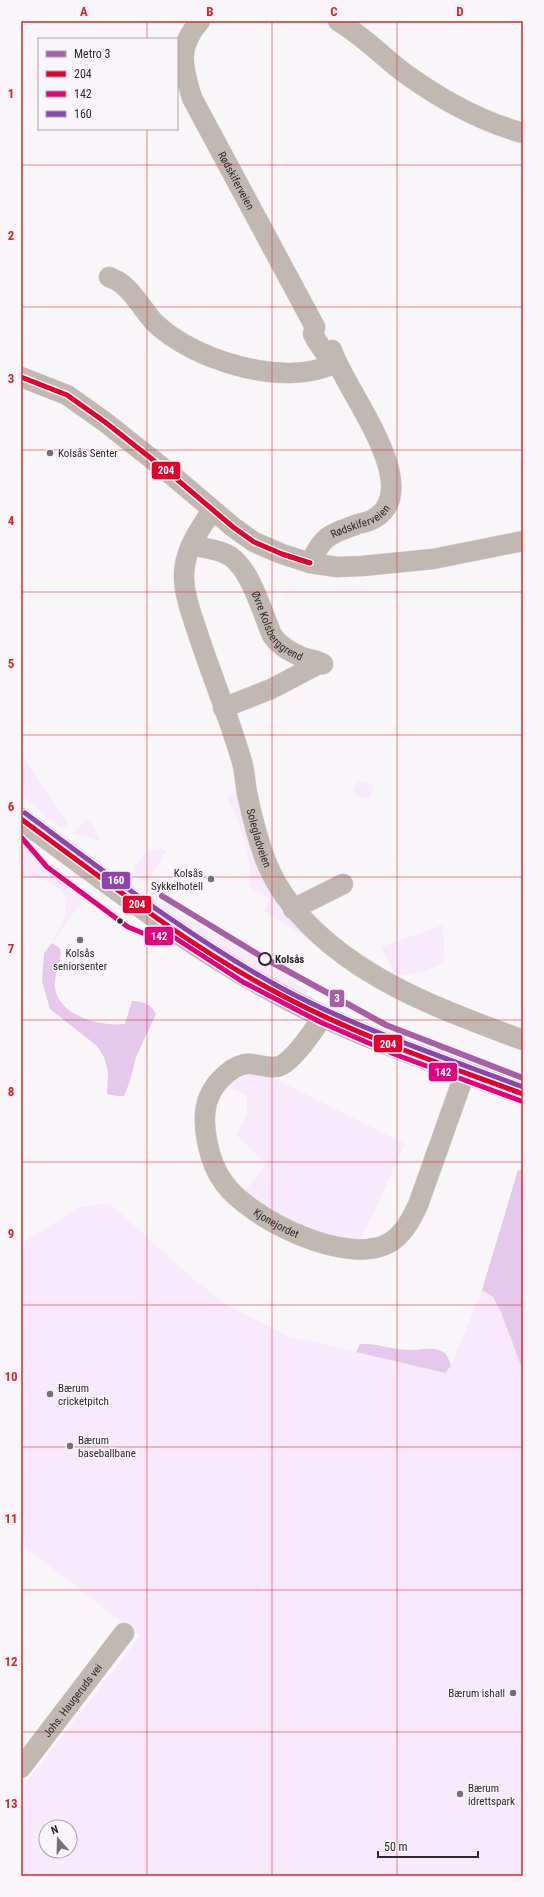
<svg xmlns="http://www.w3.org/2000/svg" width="544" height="1897" font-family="'Roboto Condensed',sans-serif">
<rect width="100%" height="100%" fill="#f8f6f9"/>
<!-- green -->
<g fill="#f8e9fc" fill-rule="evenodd">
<path d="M21,755L69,824L64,827H59L21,794Z"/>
<path d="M358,781L373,785V790L370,797L366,799L354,794L353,791Z"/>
<path d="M242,789L311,940L263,911L270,899L248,886C256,862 238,820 227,797Z"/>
<path d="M86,820L92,823L100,841L72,833Z"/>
<path d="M21,836L39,856L38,861L83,900L52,943L65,917L66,900L62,890L41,878H30L23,875L21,872Z"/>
<path d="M161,848L166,851L147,883L134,875C136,858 145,850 161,848Z"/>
<path d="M153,887L163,895L158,901L308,991L304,999L229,956L145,899Z"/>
<path d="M443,925C443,935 446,950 443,960C439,969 405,978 397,973C390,969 385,954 381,947Z"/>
<path d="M247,1065L405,1144L359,1243L309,1235L244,1193L266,1164L236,1135L247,1115V1096L224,1085Z"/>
<path d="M109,1203L191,1277L227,1305L288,1336L444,1373L451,1366L482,1290L493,1297L501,1312L523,1371V1876H21V1789L140,1636L21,1544V1244L79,1207ZM46,1827H70V1851H46Z"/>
</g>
<!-- forest -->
<g fill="#e5c8ec">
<path d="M52,943L60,948C63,962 53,974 55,988C59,1016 101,1027 125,1024L132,1001C143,1001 151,1004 156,1014L136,1057L130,1081L124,1096H117L107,1094L108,1071L104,1057L97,1046L50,1009L42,981L44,953Z"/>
<path d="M518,1170L523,1171V1371L501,1312L493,1297L482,1290Z"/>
<path d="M360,1344C379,1343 389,1349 407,1350C417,1351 431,1346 441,1351C447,1353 449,1360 451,1366L445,1373L356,1352Z"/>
</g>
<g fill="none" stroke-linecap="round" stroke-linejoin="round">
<!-- minor casing -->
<g stroke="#d3d2d3" stroke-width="21">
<g id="minor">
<path id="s1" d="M200,21C176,48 183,67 192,98L315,327L313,334C319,346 325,354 335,363"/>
<path d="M338,21C362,35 381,55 403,72C440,99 479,121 523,133"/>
<path d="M109,277C113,279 119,281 122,284C135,294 143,310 154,322C192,360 286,389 335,363"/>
<path d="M21,377L67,395L105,422L167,471L233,527L254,542L282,554L310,563L337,567L362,566L433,559L523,541"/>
<path id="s2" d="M212,510C199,531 184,550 184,576C184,596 193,618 199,637C213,679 230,720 242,762C245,772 245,783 247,793C251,813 260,848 268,866C278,890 294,910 312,928C369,984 449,1013 523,1040"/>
<path id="s3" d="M191,545C203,548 219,549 230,556C251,570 262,612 272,635C279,646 290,652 302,657C310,660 317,660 323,664"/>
<path id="s4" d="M310,563C324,534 329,535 358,524C363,523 370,521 375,518C426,487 342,386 332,350"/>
<path d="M223,708L271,689L317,665L323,664"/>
<path d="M293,909L343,884"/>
<path id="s5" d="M323,1016C314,1030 296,1057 282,1065C273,1070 262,1065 252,1064C234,1062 215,1082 209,1097C199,1121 209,1163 224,1183C250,1219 347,1267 389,1243C403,1235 411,1220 418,1205L465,1073"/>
<path id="s6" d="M21,1768L124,1633"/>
</g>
</g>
<!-- major casing -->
<g stroke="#d3d2d3" stroke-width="23">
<path id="major" d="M21,819C106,881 189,947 282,996C358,1037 442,1064 523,1094"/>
</g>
<!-- minor -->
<use href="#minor" stroke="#c1b8b2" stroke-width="20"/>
<!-- major -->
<use href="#major" stroke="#c2bab3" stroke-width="22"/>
<!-- bus-1 casing -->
<g stroke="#f9f5fa" stroke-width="8">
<g id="bus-1">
<path d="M21,377L67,395L105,422L167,471L233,527L254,542L282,554L310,563"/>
<path d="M21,819C106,881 189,947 283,996C360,1037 442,1064 523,1094"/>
</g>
</g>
<!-- bus-2 casing -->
<g stroke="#f9f5fa" stroke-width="8">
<path id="bus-2" d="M21,837L47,867L128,927L150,936H172L243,982L320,1022L394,1054L521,1101"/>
</g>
<!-- bus-3 casing -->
<g stroke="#f9f5fa" stroke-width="8">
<path id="bus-3" d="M25,813C109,875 193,940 285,990C361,1030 443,1057 523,1087"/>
</g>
<!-- bus-1 -->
<use href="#bus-1" stroke="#e4002b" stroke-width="5"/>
<!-- bus-2 -->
<use href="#bus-2" stroke="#e5007d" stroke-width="5"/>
<!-- bus-3 -->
<use href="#bus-3" stroke="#8e44ad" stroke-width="5"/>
<!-- metro-1 casing -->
<g stroke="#f9f5fa" stroke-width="9">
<path id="metro-1" d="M162,896L264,958L386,1025L523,1078"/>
</g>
<!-- metro-1 -->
<use href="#metro-1" stroke="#a85fa5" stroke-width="6"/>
</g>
<!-- grid -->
<path fill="none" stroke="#d62828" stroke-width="1" stroke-opacity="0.55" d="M147,21V39M272,21V1876M397,21V1876M147,129V1876M21,165H523M21,307H523M21,450H523M21,592H523M21,735H523M21,877H523M21,1020H523M21,1162H523M21,1305H523M21,1447H523M21,1590H523M21,1732H523"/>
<!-- markers -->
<g fill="#737174" stroke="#f9f5fa" stroke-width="1.5">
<circle cx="50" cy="453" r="4"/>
<circle cx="211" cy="879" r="4"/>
<circle cx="80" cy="940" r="4"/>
<circle cx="50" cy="1394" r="4"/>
<circle cx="70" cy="1446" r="4"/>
<circle cx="513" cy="1693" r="4"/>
<circle cx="460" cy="1794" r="4"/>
</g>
<circle fill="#2c2a2c" stroke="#f9f5fa" stroke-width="1.5" cx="120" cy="921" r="3.5"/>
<circle fill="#f9f5fa" stroke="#2c2a2c" stroke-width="2" cx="265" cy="959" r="6"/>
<g text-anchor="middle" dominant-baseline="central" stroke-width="3" stroke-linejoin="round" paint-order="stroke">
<!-- street labels -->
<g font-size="11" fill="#2c2a2c" stroke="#f9f5fa">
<text stroke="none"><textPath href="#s1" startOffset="176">Rødskiferveien</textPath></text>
<text stroke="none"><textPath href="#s4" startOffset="68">Rødskiferveien</textPath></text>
<text stroke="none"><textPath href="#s3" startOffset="127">Øvre Kolsberggrend</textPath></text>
<text stroke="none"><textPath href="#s2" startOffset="346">Solegladveien</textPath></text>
<text stroke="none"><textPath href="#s5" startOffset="309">Kjonejordet</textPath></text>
<text stroke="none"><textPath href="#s6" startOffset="85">Johs. Haugeruds vei</textPath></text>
</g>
<!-- poi labels -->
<g font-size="11" fill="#2c2a2c" stroke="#f9f5fa" text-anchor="start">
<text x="58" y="453">Kolsås Senter</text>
<text x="203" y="873" text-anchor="end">Kolsås<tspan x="203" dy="13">Sykkelhotell</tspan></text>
<text x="80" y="953" text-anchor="middle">Kolsås<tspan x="80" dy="13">seniorsenter</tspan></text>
<text x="58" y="1388">Bærum<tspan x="58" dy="13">cricketpitch</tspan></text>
<text x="78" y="1440">Bærum<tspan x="78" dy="13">baseballbane</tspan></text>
<text x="505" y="1693" text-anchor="end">Bærum ishall</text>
<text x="468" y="1788">Bærum<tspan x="468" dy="13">idrettspark</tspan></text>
</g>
<!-- stop labels -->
<g font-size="11" font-weight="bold" fill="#2c2a2c" stroke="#f9f5fa" text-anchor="start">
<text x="275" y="959">Kolsås</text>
</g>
</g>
<g stroke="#f9f5fa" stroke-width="1.5">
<rect x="151" y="461" width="30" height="19" rx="4" fill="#e4002b"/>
<rect x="101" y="871" width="30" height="19" rx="4" fill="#8e44ad"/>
<rect x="122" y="895" width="30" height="19" rx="4" fill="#e4002b"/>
<rect x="144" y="926" width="30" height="20" rx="4" fill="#e5007d"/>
<rect x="329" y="989" width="16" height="19" rx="4" fill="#a85fa5"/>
<rect x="373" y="1034" width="30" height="19" rx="4" fill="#e4002b"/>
<rect x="428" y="1062" width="30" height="20" rx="4" fill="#e5007d"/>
</g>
<g font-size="11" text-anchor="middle" font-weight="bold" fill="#fff">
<text x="166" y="474">204</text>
<text x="116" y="884">160</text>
<text x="137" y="908">204</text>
<text x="159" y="940">142</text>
<text x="337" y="1002">3</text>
<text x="388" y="1048">204</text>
<text x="443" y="1076">142</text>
</g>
<!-- border -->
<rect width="544" height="1897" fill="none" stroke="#f9f5fa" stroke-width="44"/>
<!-- legend -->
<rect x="38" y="38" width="140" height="92" fill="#f9f5fa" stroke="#a7a4a8"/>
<rect x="46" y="51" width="20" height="6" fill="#a85fa5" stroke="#a7a4a8"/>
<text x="74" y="58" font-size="12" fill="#2c2a2c">Metro 3</text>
<rect x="46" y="71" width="20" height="6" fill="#e4002b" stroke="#a7a4a8"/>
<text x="74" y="78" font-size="12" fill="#2c2a2c">204</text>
<rect x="46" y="91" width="20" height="6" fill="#e5007d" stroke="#a7a4a8"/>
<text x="74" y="98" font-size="12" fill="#2c2a2c">142</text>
<rect x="46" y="111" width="20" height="6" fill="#8e44ad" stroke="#a7a4a8"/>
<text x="74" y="118" font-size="12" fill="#2c2a2c">160</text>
<!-- north arrow -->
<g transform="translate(58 1839) rotate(340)"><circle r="19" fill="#f9f5fa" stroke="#a7a4a8"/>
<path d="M0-3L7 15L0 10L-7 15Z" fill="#737174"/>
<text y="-6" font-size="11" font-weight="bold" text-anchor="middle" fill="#2c2a2c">N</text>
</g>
<!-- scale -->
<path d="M378 1851v6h100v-6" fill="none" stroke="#2c2a2c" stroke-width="2"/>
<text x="384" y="1851" font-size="12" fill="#2c2a2c" stroke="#f9f5fa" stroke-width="3" paint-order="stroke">50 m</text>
<rect x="22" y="22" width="500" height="1853" fill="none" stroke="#d62828" stroke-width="1.5"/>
<g font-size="13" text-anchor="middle" font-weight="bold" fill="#d62828">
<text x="84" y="16">A</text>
<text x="210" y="16">B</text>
<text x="334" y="16">C</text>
<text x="460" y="16">D</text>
<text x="11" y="98">1</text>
<text x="11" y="240">2</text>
<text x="11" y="383">3</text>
<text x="11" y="525">4</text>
<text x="11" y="668">5</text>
<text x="11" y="811">6</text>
<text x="11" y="953">7</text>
<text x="11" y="1096">8</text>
<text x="11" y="1238">9</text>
<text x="11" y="1381">10</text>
<text x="11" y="1523">11</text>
<text x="11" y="1666">12</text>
<text x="11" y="1808">13</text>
</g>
</svg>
